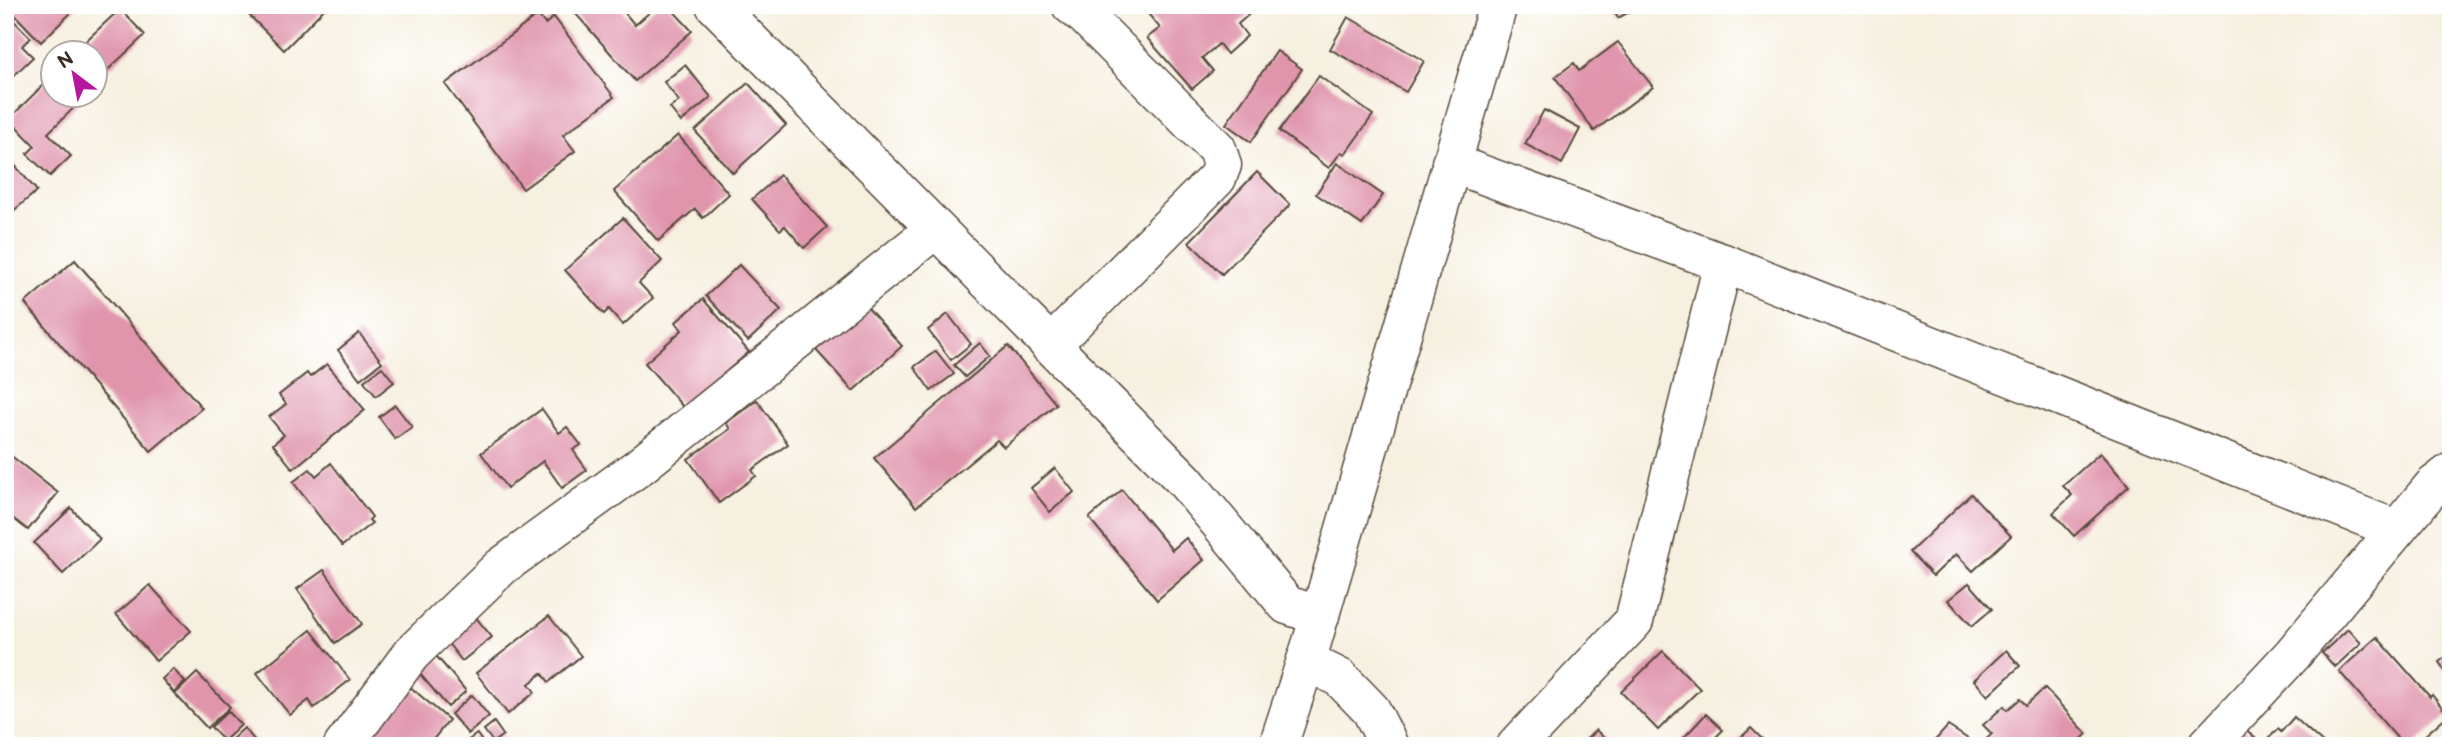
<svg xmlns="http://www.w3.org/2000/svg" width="2456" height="751" font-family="'Balsamiq Sans',sans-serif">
<rect width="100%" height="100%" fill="#fff"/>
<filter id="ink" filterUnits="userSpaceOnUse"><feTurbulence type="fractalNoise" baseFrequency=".0143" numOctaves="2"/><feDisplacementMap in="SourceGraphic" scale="14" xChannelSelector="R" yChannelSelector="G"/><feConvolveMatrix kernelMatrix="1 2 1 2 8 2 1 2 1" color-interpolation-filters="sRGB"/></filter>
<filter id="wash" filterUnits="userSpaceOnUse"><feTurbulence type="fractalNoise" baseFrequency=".00686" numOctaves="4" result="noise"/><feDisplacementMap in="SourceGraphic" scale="28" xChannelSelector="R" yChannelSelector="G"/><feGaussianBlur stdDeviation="1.57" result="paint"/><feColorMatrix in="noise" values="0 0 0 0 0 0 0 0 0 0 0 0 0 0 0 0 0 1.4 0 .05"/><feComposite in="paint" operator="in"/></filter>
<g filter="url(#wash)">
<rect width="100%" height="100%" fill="#f6f0e0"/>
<g id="blocks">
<!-- building -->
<g fill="#e095ad">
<path d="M18,5H79L41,42L11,11Z"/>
<path d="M255,5H328L284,50L247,13Z"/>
<path d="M568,5H618L635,25L658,5H668L692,31L635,81Z"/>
<path d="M1150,5H1248L1253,11L1238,24L1247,36L1227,54L1219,44L1202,58L1213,71L1192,89L1147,38L1160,28L1145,10Z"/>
<path d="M1612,5H1642L1618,18Z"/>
<path d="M120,9L145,35L94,83V52H74Z"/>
<path d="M7,14L31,38L22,46L33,57L5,84V16Z"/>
<path d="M538,15L545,24L554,17L614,97L563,135L575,151L523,189L445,84Z"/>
<path d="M1348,17L1424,61L1406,92L1330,49Z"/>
<path d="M1618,42L1653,87L1594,131L1555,77L1574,63L1579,71Z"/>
<path d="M1277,51L1302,69L1251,142L1226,124Z"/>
<path d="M685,65L711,97L681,122L670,108L679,101L664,82Z"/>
<path d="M52,76V94H81L84,98L48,133L71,156L50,176L27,154L35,146L9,119Z"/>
<path d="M1319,76L1373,115L1345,154L1341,152L1329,168L1279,131Z"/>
<path d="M748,83L786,125L733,173L695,131Z"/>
<path d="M1544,110L1580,129L1562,164L1525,144Z"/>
<path d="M678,135L729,194L703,218L695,209L658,241L614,191Z"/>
<path d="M5,154L37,191L5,218Z"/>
<path d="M1337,163L1383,195L1362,225L1316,194Z"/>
<path d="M1257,172L1290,205L1222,274L1189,242Z"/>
<path d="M780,175L827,227L804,248L785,226L780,230L752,199Z"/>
<path d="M623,218L662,261L639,283L653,298L623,325L609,309L604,314L565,270Z"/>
<path d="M75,260L202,408L151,451L25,303Z"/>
<path d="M739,265L781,310L748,341L706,296Z"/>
<path d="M703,299L749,352L684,408L645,363L682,330L676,322Z"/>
<path d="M866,306L902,346L853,391L816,350Z"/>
<path d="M948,314L971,344L951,360L928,330Z"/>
<path d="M359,333L382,362L360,379L338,350Z"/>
<path d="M980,343L990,356L965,377L954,365Z"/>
<path d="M1008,346L1056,404L1004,447L997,440L916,507L874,458Z"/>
<path d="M936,351L954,374L931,391L914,367Z"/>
<path d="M327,364L365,410L293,469L273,444L284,435L269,417L286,404L279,395L307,373L310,377Z"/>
<path d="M382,367L394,382L376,396L364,381Z"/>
<path d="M757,400L788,444L752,470L756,476L719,503L688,459L730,429L726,423Z"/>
<path d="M395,405L412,427L395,439L379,417Z"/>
<path d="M542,409L559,433L567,427L581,445L573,450L587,470L562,488L543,461L507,488L481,453Z"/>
<path d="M5,451L58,493L28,530L5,512Z"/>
<path d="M2100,453L2129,486L2074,536L2053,513L2072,495L2063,486Z"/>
<path d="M331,463L372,517L369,520L372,523L342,546L293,482L310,469L316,476Z"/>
<path d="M1055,468L1074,492L1050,512L1031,488Z"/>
<path d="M1122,490L1172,550L1186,538L1204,560L1157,600L1089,518Z"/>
<path d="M1971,494L2011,536L1973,571L1956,554L1933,576L1910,552Z"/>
<path d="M71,508L100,539L63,574L34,543Z"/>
<path d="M324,570L362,624L335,643L297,589Z"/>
<path d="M1969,583L1992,609L1972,626L1948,600Z"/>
<path d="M150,585L191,631L156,661L116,614Z"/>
<path d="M469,609L492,637L462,661L440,633Z"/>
<path d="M549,616L581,656L549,682L542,673L529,684L535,692L508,714L476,673Z"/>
<path d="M2348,629L2361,643L2335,667L2322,653Z"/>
<path d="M311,630L350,680L314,708L309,700L290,715L257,673Z"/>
<path d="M2377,637L2430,697L2432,695L2448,715L2413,746H2404L2339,671Z"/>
<path d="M2006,650L2020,666L1988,696L1974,680Z"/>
<path d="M432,651L466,691L448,707L414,667Z"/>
<path d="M1663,651L1700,689L1658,730L1621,692Z"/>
<path d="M2451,653V680L2439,662Z"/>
<path d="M173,669L185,682L174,693L162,679Z"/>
<path d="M197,673L230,707L207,728L175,694Z"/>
<path d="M402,680L449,720L428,746H351Z"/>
<path d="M2045,688L2087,734L2074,746H1930L1948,726L1979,746L1992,734L1983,725L2004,706L2007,710L2020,699L2026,705Z"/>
<path d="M472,695L489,716L468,734L451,714Z"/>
<path d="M228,711L241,725L224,741L211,727Z"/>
<path d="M1706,714L1723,730L1707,746H1676Z"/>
<path d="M2294,717L2326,746H2269L2265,742L2278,729L2281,732Z"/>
<path d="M494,722L503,735L493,742L484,730Z"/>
<path d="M244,728L257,743L253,746H229L227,744Z"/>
<path d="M1751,728L1769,746H1732Z"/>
<path d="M1596,730L1612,746H1580Z"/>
<path d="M2245,730L2255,738L2248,746H2242L2236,741Z"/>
<path d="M477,734L485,746H460Z"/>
</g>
</g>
</g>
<g filter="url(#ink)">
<use href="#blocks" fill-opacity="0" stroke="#57483b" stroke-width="2"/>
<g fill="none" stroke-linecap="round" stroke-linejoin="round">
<!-- minor casing -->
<g stroke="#57483b" stroke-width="41">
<g id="minor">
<path d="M715,5L1185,481L1287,605L1320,616"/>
<path d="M1451,163L1723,263L2395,529"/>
<path d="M1050,346L1217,178L1222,165L1217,149L1086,17L1071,5"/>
<path d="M1306,661L1340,678L1371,710L1389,746"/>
<path d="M343,746L411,654L501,567L640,466L934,230"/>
<path d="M1278,746L1312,642L1498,5"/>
<path d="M1516,746L1634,621L1723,263"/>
<path d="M2207,746L2292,655L2434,485L2451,472"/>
</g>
</g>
<!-- minor -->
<use href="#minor" stroke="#fff" stroke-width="38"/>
</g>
</g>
<!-- margin -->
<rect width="2456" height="751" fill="none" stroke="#fff" stroke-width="28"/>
<!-- north arrow -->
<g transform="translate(74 74) rotate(328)"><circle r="33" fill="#ffffff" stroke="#b1aaa5" stroke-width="2"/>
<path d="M0-5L12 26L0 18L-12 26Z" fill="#b5179e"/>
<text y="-10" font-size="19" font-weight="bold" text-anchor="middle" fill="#3b2a1e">N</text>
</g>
</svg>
